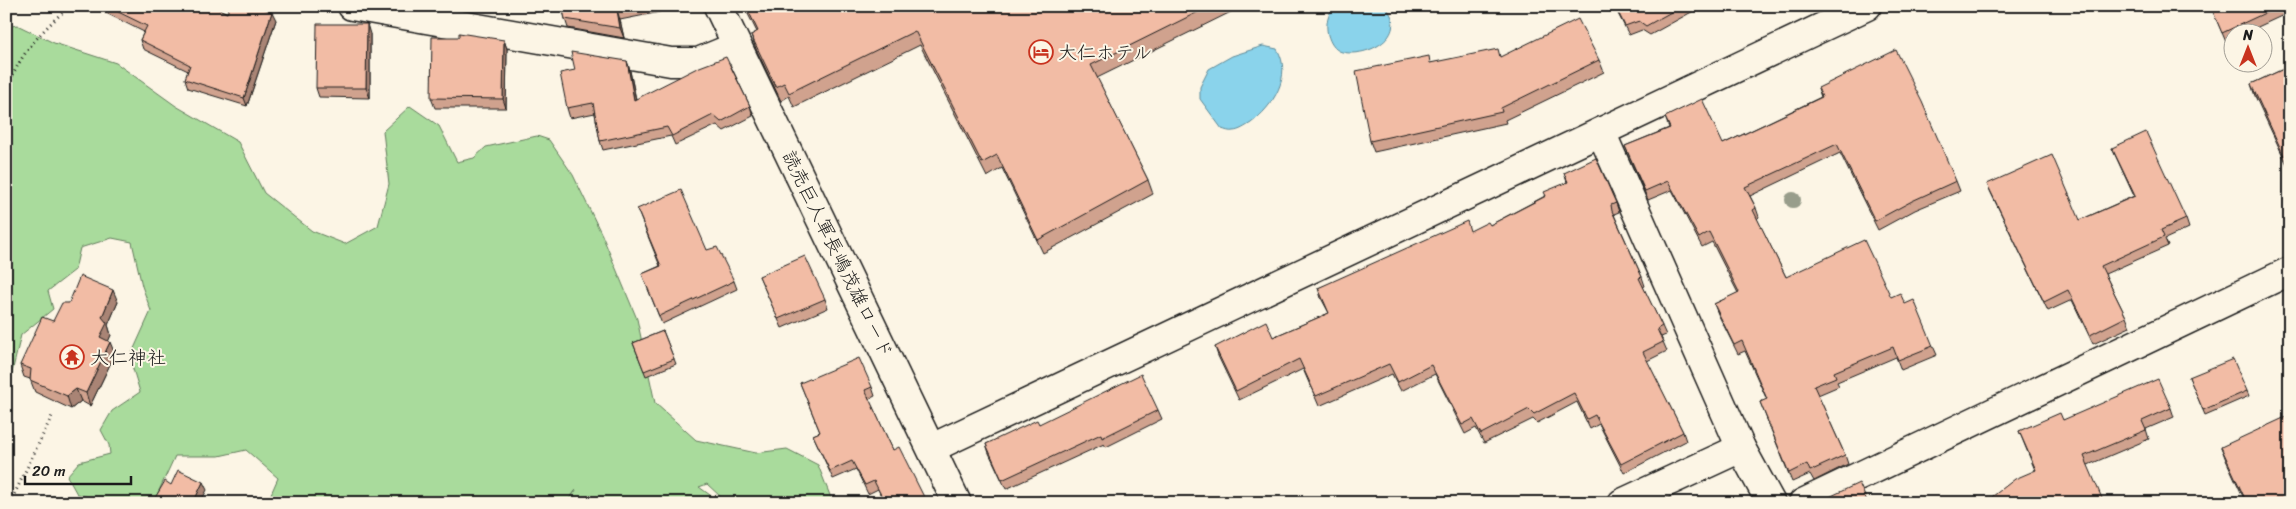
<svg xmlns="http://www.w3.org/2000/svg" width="2296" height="509" font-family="Sriracha,'Klee One',sans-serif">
<rect width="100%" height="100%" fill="#fcf5e5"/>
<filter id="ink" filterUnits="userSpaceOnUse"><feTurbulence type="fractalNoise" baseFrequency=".02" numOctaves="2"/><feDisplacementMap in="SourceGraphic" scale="10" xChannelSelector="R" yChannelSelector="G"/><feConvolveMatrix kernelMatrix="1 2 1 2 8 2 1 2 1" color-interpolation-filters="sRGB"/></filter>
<g filter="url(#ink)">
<!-- green -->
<path fill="#a9db9c" stroke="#627c5c" d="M17,25L54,43L116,63L176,106L238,142L264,193L312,231L345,244L378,226L389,184L383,131L410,106L439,126L457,162L474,158L486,147L537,136L549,140L573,175L602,235L637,319L655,403L696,440L756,453L787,449L818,465L833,503H722L721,497L707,484L699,487L721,503H567L576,490L566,503H267L278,478L246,450L219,456H175L156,497L138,503H112L77,494L67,476L79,462L110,454L109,445L101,430L112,411L140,392L133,369L132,353L151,311L142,286L132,242L112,238L80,248L75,270L48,291L53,309L21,335L10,381L6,413V27Z"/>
<!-- water -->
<g fill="#8ad3eb" stroke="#5e8a98">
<path d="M1334,6L1386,7C1409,36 1368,58 1342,52C1334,50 1330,42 1328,35C1325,24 1328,15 1334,6Z"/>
<path d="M1263,46L1277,49C1293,76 1273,106 1251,123C1246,126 1239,131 1233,131C1230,132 1225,130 1222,129L1200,99V87L1209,69L1232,56Z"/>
</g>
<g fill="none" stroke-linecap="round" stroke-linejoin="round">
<!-- minor casing -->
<g stroke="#1c1c1c" stroke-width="31">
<g id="minor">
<path d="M352,6L671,62H698L737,46"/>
<path d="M718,6L957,503"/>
<path d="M1601,132L1741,448L1771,503"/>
<path d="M932,448L1867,6"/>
<path d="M1622,503L1741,448"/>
<path d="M1803,503L2290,271"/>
</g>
</g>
<!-- path -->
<g stroke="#1c1c1c" stroke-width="3" stroke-dasharray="1 4" stroke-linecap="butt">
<path d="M6,95C15,58 42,30 70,6"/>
<path d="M6,107L8,126L6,157"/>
<path d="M10,503L52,416"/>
</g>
<!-- minor -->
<use href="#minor" stroke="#fcf5e5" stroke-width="28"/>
</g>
<!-- trees -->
<circle fill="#989d8b" cx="1793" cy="200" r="8"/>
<!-- wall -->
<g fill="#d0a28e" stroke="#1c1c1c">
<path d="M103,6H213L227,13L276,20L247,106L188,88L185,79L188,71L143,49L140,40L144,32L106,13Z"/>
<path d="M562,6H659L660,12L620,20L624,38L568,28L565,19Z"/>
<path d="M744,6H1243L1097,78L1148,180L1153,194L1043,253L1002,168L987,177L920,45L794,107L789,96L781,101L756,49L751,35L757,32Z"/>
<path d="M1614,6H1696L1697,9L1650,35L1642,30L1629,35Z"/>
<path d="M2213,6H2290V12L2247,32H2234V39L2226,42L2211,7Z"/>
<path d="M370,34V98L319,97L316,88Z"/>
<path d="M504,40L507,49L506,108H435L431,98Z"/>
<path d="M1501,57L1599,60L1604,72L1505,120L1506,123L1374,152L1370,141L1431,63Z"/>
<path d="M627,61L630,71L636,99L750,106L753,116L724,131L717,125L675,145L671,136L603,150L600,141L595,113L570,118L567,108Z"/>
<path d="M2290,66V171L2255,96L2251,84Z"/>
<path d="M1818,88L1956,181L1960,191L1915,210L1878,230L1840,153L1750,196L1756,208L1759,217L1757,219L1786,277L1891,297L1905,304L1933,346L1937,355L1901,370L1896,357L1837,382L1839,386L1818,395L1845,455L1848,464L1814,481L1810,474L1792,482L1760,402L1767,400L1745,351L1738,354L1718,314L1714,304L1738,293L1712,242L1702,247L1672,190L1648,200L1625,146L1669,128L1665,117L1723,144L1821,97Z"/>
<path d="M2112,148L2186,219L2189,228L2165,239L2168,246L2105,274L2126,317L2130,327L2093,344L2072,300L2048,311L1991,193L1987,184L2080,220L2134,196L2116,157Z"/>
<path d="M1564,173L1616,203L1619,212L1614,214L1615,217L1642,277L1645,286L1643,287L1662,326L1666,335L1661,337L1667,351L1647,361L1683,432L1686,441L1624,473L1599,424L1590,429L1577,402L1537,423L1533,419L1484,443L1476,428L1465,434L1435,374L1401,391L1392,374L1319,406L1303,369L1239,400L1218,356L1215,347L1273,337L1329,313L1321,298L1318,288L1490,225L1545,196L1567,182Z"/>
<path d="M637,209L707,250L734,281L737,289L662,324L642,274L660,266Z"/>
<path d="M759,276L825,299L828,308L782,328Z"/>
<path d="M118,302L108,325L111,335L108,341L115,354L90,406L81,401L71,409L35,392L30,379L24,377L20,365L53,321Z"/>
<path d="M663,331L676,364L646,376L633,343Z"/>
<path d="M2189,377L2247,391L2249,396L2205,415Z"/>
<path d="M800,383L872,387L875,396L869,399L893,450L927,503H884L878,489L868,494L856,469L833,479L813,435L820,432Z"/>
<path d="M2171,408L2174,417L2146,429L2149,439L2088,465L2035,470L2019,431L2063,420Z"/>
<path d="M1158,410L1162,419L1106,447L1104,444L1006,489L989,453L986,444L1039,424Z"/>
<path d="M2221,447L2290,503H2246L2226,460Z"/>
</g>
<!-- shaded-wall -->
<g fill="#a98474" stroke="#1c1c1c">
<path d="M617,10L620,20L624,38L620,28Z"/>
<path d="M272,12L276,20L247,106L244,98Z"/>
<path d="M367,24L370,34V98L366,88Z"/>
<path d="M504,40L507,49L506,108L503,99Z"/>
<path d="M627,61L630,71L638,110L634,100Z"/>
<path d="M113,290L118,302L108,325L111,335L105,349L100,337L102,317Z"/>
<path d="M110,342L115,354L90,406L86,393Z"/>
<path d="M76,389L81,401L71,409L67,396Z"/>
<path d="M203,482L207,490L200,503H196L195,499Z"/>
</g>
<!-- building -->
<g fill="#f2bca5" stroke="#1c1c1c">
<path d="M106,6H213L227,13L230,6H257L272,12L244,98L185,79L190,65L140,40L147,26Z"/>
<path d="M562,6H638L617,10L620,28L565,19Z"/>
<path d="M746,6H1210L1091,65L1148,180L1038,240L997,155L982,163L915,31L789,93L784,83L776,87L751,35L758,31Z"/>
<path d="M1615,6H1682L1646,26L1639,21L1625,26Z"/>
<path d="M2213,6H2280L2222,33L2211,7Z"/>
<path d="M1578,19L1599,60L1501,108L1502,112L1370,141L1356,71L1429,56L1430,63L1498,49L1500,57Z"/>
<path d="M317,24H367L366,88H316Z"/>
<path d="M459,33L504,40L503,99L431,98L432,37H459Z"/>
<path d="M1896,50L1922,102L1956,181L1912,201L1875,221L1837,144L1745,187L1756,208L1753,210L1786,277L1864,240L1891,297L1900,293L1905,304L1914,300L1933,346L1898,360L1893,347L1834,372L1836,377L1814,386L1845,455L1810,471L1807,464L1789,473L1760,402L1767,399L1742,341L1734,345L1714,304L1739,292L1709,232L1699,238L1668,181L1645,191L1625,146L1670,128L1665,117L1702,99L1723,144L1822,97L1818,88Z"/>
<path d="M571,52L627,61L634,100L697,68L726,57L750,106L721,122L713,115L672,136L667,127L600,141L593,103L567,108L560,73L575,70Z"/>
<path d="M2290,66V169L2251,84Z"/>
<path d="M2146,132L2186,219L2161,230L2164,237L2101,266L2126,317L2090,335L2068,290L2044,302L1987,184L2052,155L2080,220L2135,196L2112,148Z"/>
<path d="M1596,158L1616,203L1611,205L1612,211L1642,277L1639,278L1662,326L1657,329L1663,342L1643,352L1683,432L1621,464L1595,415L1587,419L1574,393L1534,414L1529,409L1481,434L1473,419L1462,425L1431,365L1398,382L1389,364L1316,396L1299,359L1236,391L1215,347L1266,321L1273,337L1329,313L1318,288L1467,221L1470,231L1488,222L1490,225L1546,196L1544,192L1568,182L1564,173Z"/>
<path d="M681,190L707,250L717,247L734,281L659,316L642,274L661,266L637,209Z"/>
<path d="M805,256L825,299L778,319L759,276Z"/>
<path d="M80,276L113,290L102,317L107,323L100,337L110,342L86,393L76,389L67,396L30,380L31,369L20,365L42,317L53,321L62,303H69Z"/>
<path d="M663,331L674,359L644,371L633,343Z"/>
<path d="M859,358L872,387L865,390L893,450L899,447L927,503H885L874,481L865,485L852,461L830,471L813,435L820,432L800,383Z"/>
<path d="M2233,359L2247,391L2203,410L2189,377Z"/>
<path d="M1141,374L1158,410L1102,438L1101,434L1002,480L986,444L1037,420L1039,424Z"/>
<path d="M2158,379L2171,408L2142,421L2146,430L2084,456L2104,503H1989L1988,500L2015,479L2036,470L2019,431L2060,413L2063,420Z"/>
<path d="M2290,415V503H2247L2221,447Z"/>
<path d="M178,470L203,482L195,499L199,501L198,503H152L165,481L171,485Z"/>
<path d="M1859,483L1868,503H1827L1825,499Z"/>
</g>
</g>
<!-- icons -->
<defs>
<g id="hotel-ring" transform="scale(1.25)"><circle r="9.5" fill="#fcf5e5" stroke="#c8321e" stroke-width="1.5"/><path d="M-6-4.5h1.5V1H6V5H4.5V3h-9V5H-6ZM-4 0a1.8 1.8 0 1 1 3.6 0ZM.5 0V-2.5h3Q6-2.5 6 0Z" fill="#c8321e"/></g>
<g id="temple-ring" transform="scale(1.25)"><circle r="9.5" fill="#fcf5e5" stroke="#c8321e" stroke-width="1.5"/><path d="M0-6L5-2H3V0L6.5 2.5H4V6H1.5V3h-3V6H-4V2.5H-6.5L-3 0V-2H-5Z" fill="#c8321e"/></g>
</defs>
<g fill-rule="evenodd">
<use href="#hotel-ring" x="1041" y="52"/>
<use href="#temple-ring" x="72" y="357"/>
</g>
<g text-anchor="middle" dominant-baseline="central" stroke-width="4" stroke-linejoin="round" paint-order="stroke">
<!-- poi labels -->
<g font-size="19" fill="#1c1c1c" stroke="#fcf5e5" text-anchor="start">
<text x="1058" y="52">大仁ホテル</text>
<text x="90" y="357">大仁神社</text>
</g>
<!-- street labels -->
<g font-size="19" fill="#1c1c1c" stroke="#fcf5e5">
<text transform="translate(838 254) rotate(64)">読売巨人軍長嶋茂雄ロード</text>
</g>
</g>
<!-- margin -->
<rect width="2296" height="509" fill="none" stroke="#fcf5e5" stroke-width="25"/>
<rect x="12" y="12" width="2271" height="484" fill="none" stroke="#1c1c1c" stroke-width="2" filter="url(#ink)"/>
<!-- north arrow -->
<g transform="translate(2248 48)"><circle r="24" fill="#fcf5e5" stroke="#a29e95"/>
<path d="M0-4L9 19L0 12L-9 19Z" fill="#c8321e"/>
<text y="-8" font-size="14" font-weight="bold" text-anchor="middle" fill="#1c1c1c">N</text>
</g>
<!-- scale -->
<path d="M25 476v8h106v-8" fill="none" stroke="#1c1c1c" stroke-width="2.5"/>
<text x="32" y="476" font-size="15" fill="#1c1c1c" stroke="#fcf5e5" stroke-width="4" paint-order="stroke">20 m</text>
</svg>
